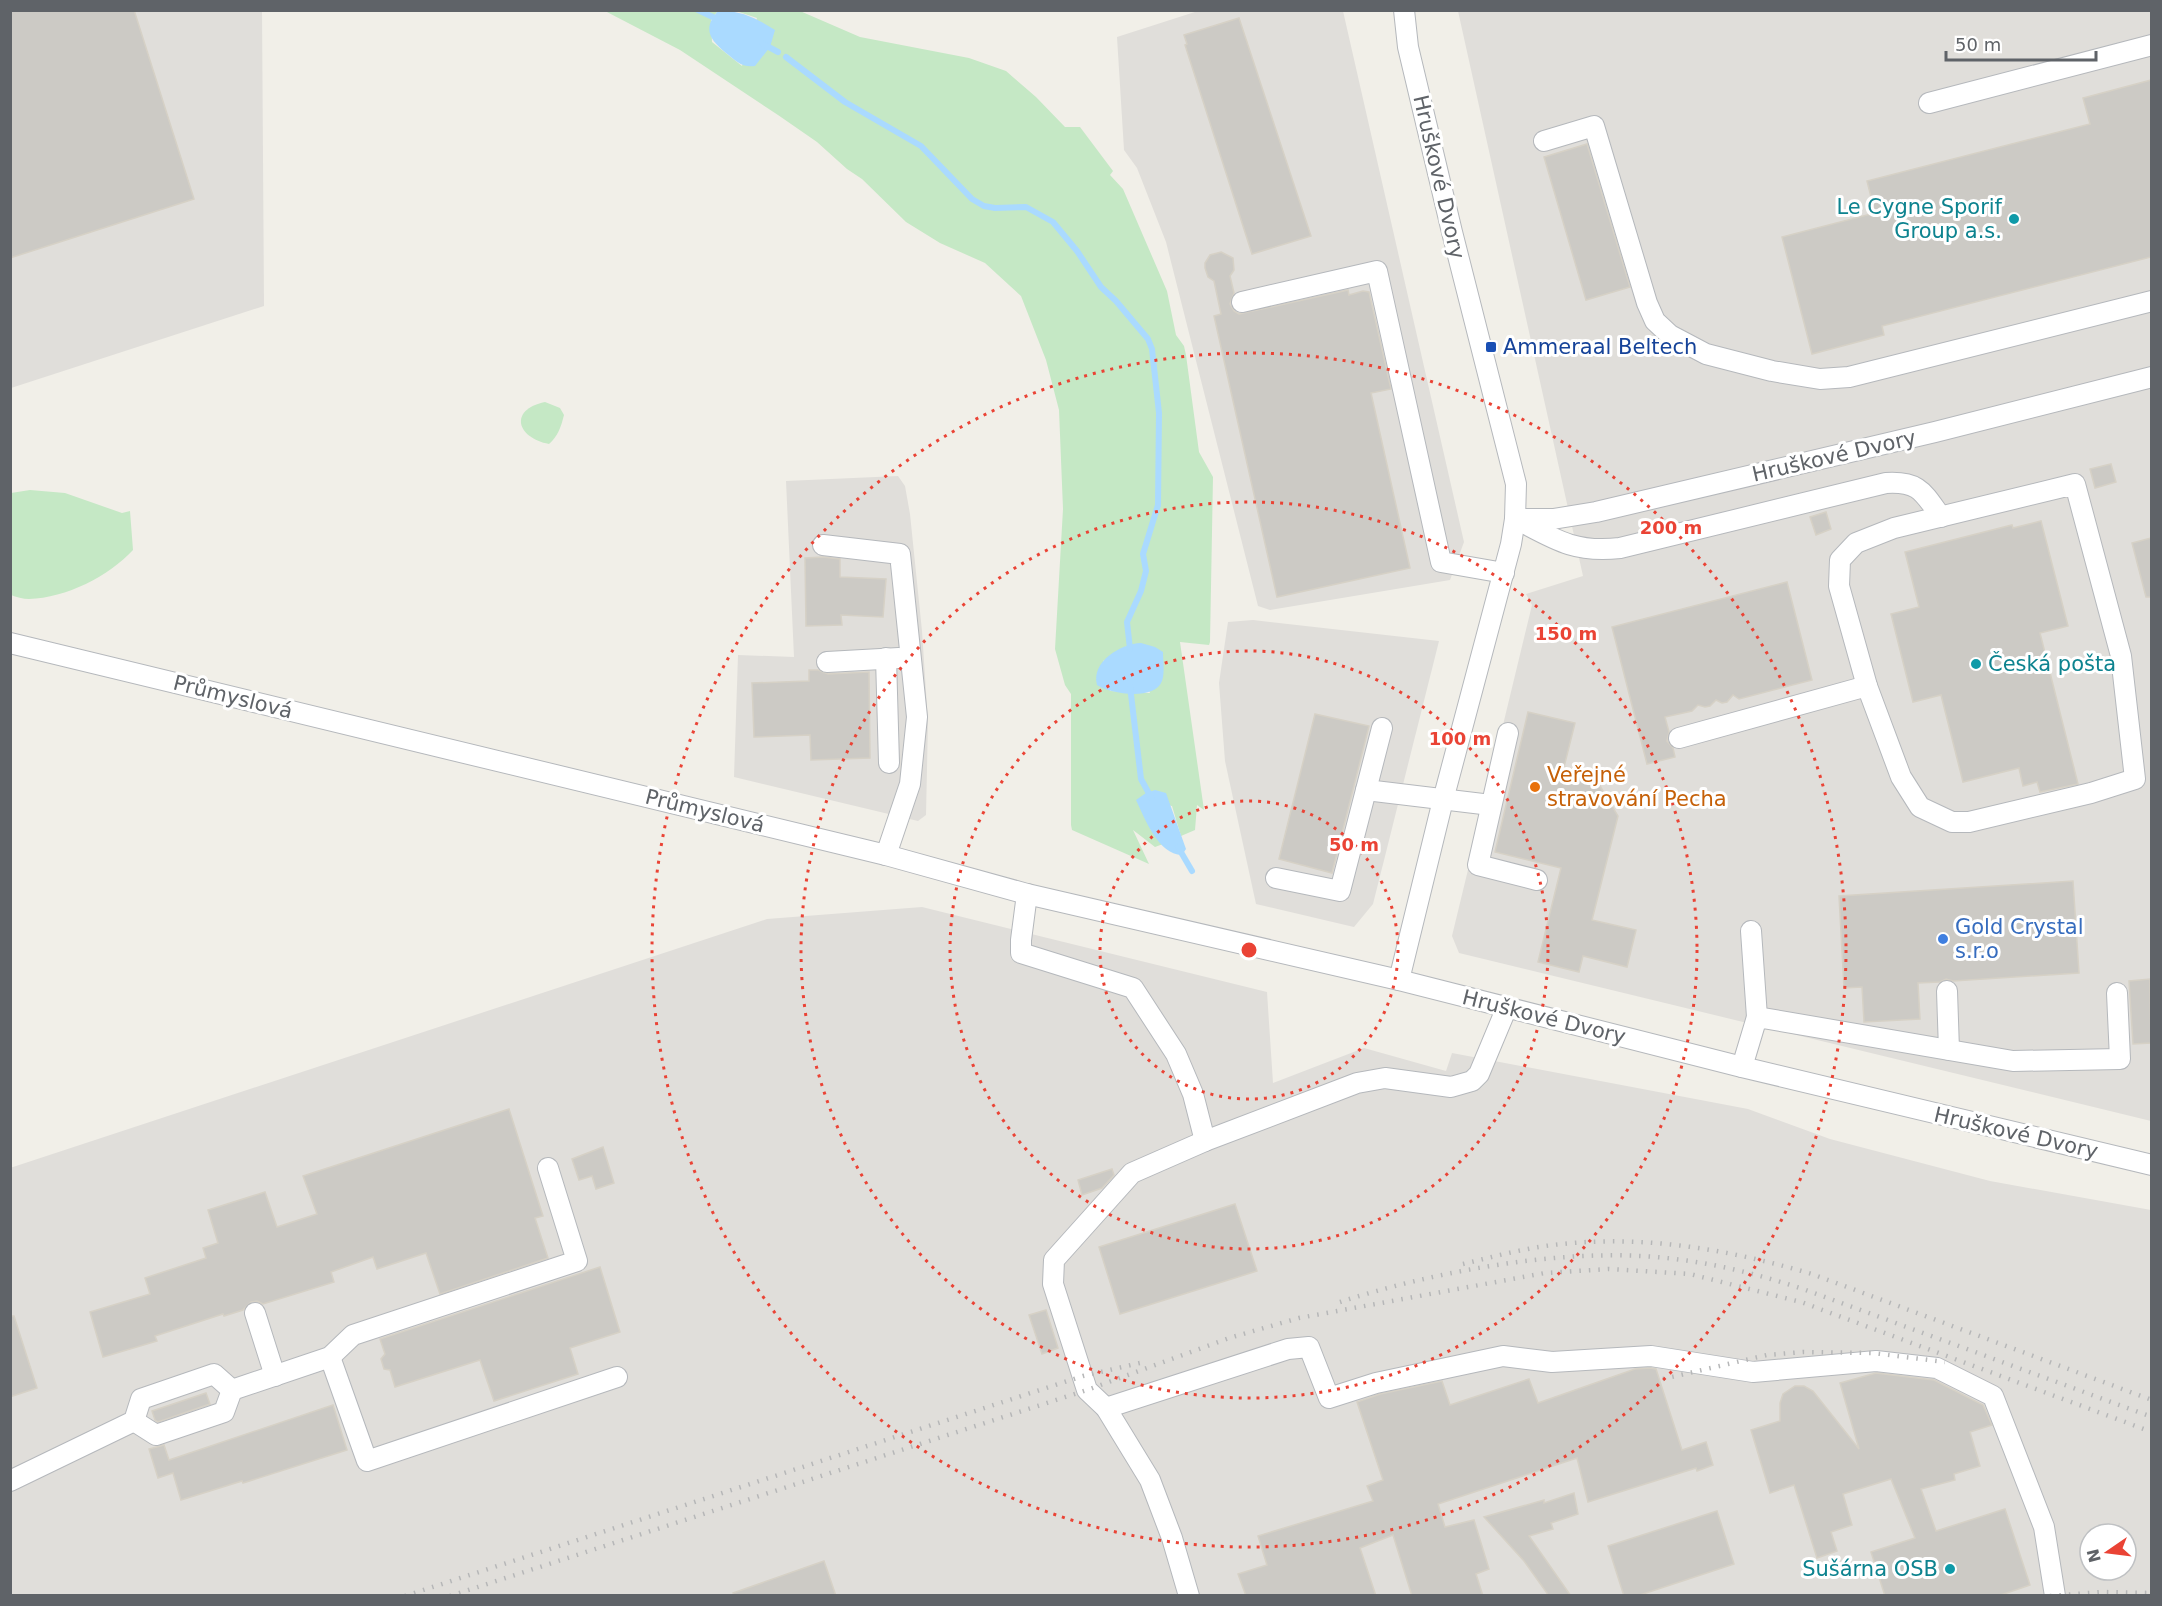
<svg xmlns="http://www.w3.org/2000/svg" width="2162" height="1606" font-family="'DejaVu Sans',sans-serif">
<rect width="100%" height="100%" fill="#f1efe8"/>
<!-- industrial -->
<g fill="#e0deda" fill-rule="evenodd">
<path d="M11,11H262L264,306L11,388Z"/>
<path d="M1198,11H1343L1464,542L1450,580L1270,610L1258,606L1166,242L1137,168L1124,150L1117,37Z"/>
<path d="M1458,11H2151V1121L1459,953L1452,936L1532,605L1526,594L1583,576Z"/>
<path d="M898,476L905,486L910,514L922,631L928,722L926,815L918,821L734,777L738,655L794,657L786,481Z"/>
<path d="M1253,620L1439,641L1373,904L1354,927L1256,904L1225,761L1219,683L1228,622Z"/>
<path d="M922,907L1267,992L1273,1083L1364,1048L1446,1071L1452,1053L1748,1109L1830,1139L1990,1181L2151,1210V1595H11L10,1168L767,919ZM2090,1534H2126V1570H2090Z"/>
</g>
<!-- green -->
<g fill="#c5e8c5" fill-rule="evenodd">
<path d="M605,11H718L711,19L712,42L742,66L757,18L736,11H800L860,37L969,58L1006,71L1036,97L1065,127H1080L1113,171L1110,175L1123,189L1167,291L1176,335L1184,346L1186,355L1199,452L1213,477L1210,642L1209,645L1180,642L1204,810L1197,805L1195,830L1181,836L1172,806L1137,800L1151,830L1163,844L1155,847L1133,830L1149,864L1072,830L1071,825V694L1065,685L1055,649L1063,509L1059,410L1046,360L1021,296L985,263L940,243L906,222L862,179L847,169L817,142L778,115L680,50ZM1130,644L1150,693L1110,691L1103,661Z"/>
<path d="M545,402L560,408L564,415C561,427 558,436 549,444C517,438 508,410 545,402Z"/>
<path d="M30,490L65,493L122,513L130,511L133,550C109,576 66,598 29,599C23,599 16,597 11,595V493Z"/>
</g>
<!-- water -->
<g fill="#aadaff">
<path d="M718,11C741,10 756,18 775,30L770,47L755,66C742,68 736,61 726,53C710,40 702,29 718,11Z"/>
<path d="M1141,643L1155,647L1163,652C1163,661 1165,673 1162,681C1155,701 1110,694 1097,685C1091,661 1121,644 1141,643Z"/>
<path d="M1155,790L1166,793L1186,849L1182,855C1158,854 1145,819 1136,800L1146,793Z"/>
</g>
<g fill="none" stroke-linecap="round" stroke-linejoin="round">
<!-- stream -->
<g stroke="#aadaff" stroke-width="6">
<path d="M698,10L719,20"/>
<path d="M763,44L778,52"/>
<path d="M786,57L845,102L921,146L972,199L984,206L995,208L1026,207L1053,222L1077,251L1101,287L1116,301L1148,339L1152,349L1159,413L1158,505L1143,554L1146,571L1141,591L1127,622L1130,649"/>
<path d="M1130,686L1141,779L1152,799"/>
<path d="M1178,847L1192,871"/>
</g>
</g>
<!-- building -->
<g fill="#cccac5" stroke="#d6d1c6" stroke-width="1.5">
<path d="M10,10H134L194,199L10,258Z"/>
<path d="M1239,18L1311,236L1252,254L1185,45L1187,44L1184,35Z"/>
<path d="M2151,80V257L1882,326L1884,335L1812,354L1782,237L1875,213L1867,181L2090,124L2083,98Z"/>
<path d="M1587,144L1630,287L1586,300L1544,157Z"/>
<path d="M1221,252L1233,258L1234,270L1230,276L1234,293L1230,304L1234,311L1239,314L1348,290L1349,295L1363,291L1369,292L1391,389L1371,393L1410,568L1277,597L1214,316L1221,314L1214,281L1208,277L1205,268V263L1210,255Z"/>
<path d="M2111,464L2116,482L2095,488L2090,469Z"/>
<path d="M1826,512L1831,529L1816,535L1810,517Z"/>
<path d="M2041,521L2068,626L2040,633L2078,784L2040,792L2037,782L2023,786L2019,768L1963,782L1941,695L1913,702L1891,614L1919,607L1905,552L2012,525L2013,528Z"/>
<path d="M2151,538V597H2146L2132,543Z"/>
<path d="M823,557L840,559V577L886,579L883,617L841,615L842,625L806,626L805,558Z"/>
<path d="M1787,582L1812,680L1739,699L1733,695L1727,702L1722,703L1716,700L1710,706L1705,707L1698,705L1692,711L1665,717L1669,732L1667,741L1673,748L1675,757L1647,764L1612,627Z"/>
<path d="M809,670H818L828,674L869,672L870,758L811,760L810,735L754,737L752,683L809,681Z"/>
<path d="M1528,712L1575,723L1564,767L1602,776L1600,786L1618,816L1592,920L1636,930L1627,967L1583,956L1579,972L1538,962L1561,868L1495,852Z"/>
<path d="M1315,714L1369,726L1332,873L1279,859Z"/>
<path d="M2073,881L2079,973L1953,981L1946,979L1940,982L1918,983L1920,1019L1864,1022L1862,987L1844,988L1839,896Z"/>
<path d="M2150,979L2151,1043L2133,1044L2129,981Z"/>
<path d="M509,1109L543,1216L535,1218L548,1258L440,1294L426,1253L377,1269L373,1257L331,1272L334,1282L263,1304L257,1301L251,1302L243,1310L224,1316L223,1314L155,1336L157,1341L103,1357L90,1312L150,1294L145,1278L206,1258L203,1248L218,1243L208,1210L265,1192L277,1227L317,1214L303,1176Z"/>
<path d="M603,1147L614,1183L596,1189L592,1176L579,1180L572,1159Z"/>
<path d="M1112,1169L1114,1175L1102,1188L1082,1195L1078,1180Z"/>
<path d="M1235,1204L1257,1271L1120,1314L1099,1247Z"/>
<path d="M600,1267L620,1332L570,1348L578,1374L494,1401L480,1360L395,1387L390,1370L384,1369L381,1359L385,1354L380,1339Z"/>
<path d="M1046,1310L1058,1348L1042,1354L1029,1315Z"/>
<path d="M10,1316H14L37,1388L10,1397Z"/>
<path d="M1650,1368L1656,1369L1682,1450L1706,1442L1713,1465L1697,1471L1696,1468L1588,1502L1577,1458L1438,1504L1445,1527L1474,1520L1489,1569L1476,1574L1483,1596H1412L1393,1535L1360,1548L1376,1596H1246L1238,1574L1267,1565L1258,1536L1373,1501L1367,1486L1383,1480L1357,1402L1380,1394L1442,1381L1450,1405L1529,1379L1538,1403L1635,1369Z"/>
<path d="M1876,1373L1934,1380L1983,1405L1992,1425L1970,1432L1980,1466L1954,1474L1955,1480L1921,1489L1936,1531L2005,1509L2030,1585L1998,1596H1885L1871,1552L1915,1538L1891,1479L1843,1494L1852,1525L1831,1532L1837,1551L1817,1558L1794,1485L1770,1493L1751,1430L1780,1421V1403L1783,1394L1795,1386H1804L1813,1391L1859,1449L1840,1383Z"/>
<path d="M206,1393L210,1404L158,1422L155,1420L152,1411Z"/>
<path d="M333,1405L347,1450L243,1483L242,1481L181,1500L173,1473L158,1478L149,1449L164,1445L169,1460Z"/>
<path d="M1574,1493L1578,1514L1551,1523L1553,1529L1529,1536L1571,1596H1549L1524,1561L1484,1517L1544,1500V1503Z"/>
<path d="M1717,1511L1734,1564L1637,1596H1624L1608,1546Z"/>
<path d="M824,1561L836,1596H734L733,1593Z"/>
</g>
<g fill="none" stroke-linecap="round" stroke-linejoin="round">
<!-- minor casing -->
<g stroke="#b5b8bc" stroke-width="22">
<g id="minor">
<path d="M1929,103L2152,45"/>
<path d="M1544,141L1594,126L1647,303L1655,321L1670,335L1706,354L1772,371L1820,379L1849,377L2152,301"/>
<path d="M1242,302L1377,271L1441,562L1504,573"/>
<path d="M2075,484L2121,656L2135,779L2091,793L1969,822H1952L1920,807L1901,777L1867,686L1839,586L1840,560L1856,543L1894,528Z"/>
<path d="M1515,519H1553L1596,512L1935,432L2152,377"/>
<path d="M1520,521C1557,541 1577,553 1620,548L1886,483C1919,481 1923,492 1941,517"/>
<path d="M823,545L900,554L917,717L910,784L886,855"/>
<path d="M10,643L886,855L1027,894L1399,980L1742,1067L2152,1165"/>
<path d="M886,658L889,763"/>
<path d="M827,662L899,658"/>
<path d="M1508,733L1478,865L1537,880"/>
<path d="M1679,738L1867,686"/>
<path d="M1366,790L1491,805"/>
<path d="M1276,878L1340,891L1382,728"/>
<path d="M1027,894L1021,940V953L1133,988L1176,1054L1193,1094L1205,1141"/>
<path d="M1751,931L1757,1017"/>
<path d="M1399,980L1443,800L1511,544L1515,519L1516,484L1452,232L1408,47L1404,10"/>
<path d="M1947,991L1949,1050"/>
<path d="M1742,1067L1757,1017L2013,1061L2120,1059L2117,993"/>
<path d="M255,1313L275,1376"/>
<path d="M330,1357L367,1461L617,1377"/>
<path d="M1106,1408L1288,1349L1309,1347L1329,1398L1376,1383L1503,1356L1552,1362L1651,1356L1753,1372L1876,1361L1937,1368L1993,1396L2044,1527L2055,1596"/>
<path d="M134,1421L156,1435L224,1412L232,1390L330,1357L353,1335L577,1261L548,1168"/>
<path d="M10,1481L134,1421L141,1399L214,1374L232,1390"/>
<path d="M1189,1596L1172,1538L1150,1480L1106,1408L1087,1390L1053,1284L1054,1260L1132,1173L1205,1141L1357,1083L1385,1078L1451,1087L1472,1081L1479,1074L1507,1007"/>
</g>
</g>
<!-- minor -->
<use href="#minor" stroke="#fff" stroke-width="20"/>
<!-- rail -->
<g stroke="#b6b7b8" stroke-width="4.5" stroke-dasharray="1.5 8" stroke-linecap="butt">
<path d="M1463,1264C1496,1256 1529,1247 1562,1244C1648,1235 1730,1250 1812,1274L2152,1400"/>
<path d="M1340,1302C1430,1273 1546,1251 1641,1256C1698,1259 1752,1272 1806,1290L2152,1417"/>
<path d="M1663,1379L1767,1355L1803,1352L1873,1353L1945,1362"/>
<path d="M405,1596L1083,1376L1140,1363"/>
<path d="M450,1596L1087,1390L1229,1338L1299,1318L1545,1273L1609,1269L1690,1274L1801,1302L2152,1432"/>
<path d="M2050,1596L2101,1592L2152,1593"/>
</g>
</g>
<!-- distance rings -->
<g fill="none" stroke="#ea4335" stroke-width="3" stroke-dasharray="3 6">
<circle cx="1249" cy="950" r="149"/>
<circle cx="1249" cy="950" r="299"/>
<circle cx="1249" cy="950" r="448"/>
<circle cx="1249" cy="950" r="597"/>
</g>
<!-- markers -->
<g fill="#0f9aa8" stroke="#fff" stroke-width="2">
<circle cx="2014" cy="219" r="6"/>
<circle cx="1976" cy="664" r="6"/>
<circle cx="1950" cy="1569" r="6"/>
</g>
<rect fill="#1a4fb4" stroke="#fff" stroke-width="2" x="1485" y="341" width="12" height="12" rx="3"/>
<circle fill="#e8710a" stroke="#fff" stroke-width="2" cx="1535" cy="787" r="6"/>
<circle fill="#3f7fe0" stroke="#fff" stroke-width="2" cx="1943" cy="939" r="6"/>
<g text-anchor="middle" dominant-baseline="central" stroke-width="6" stroke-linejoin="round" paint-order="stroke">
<!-- street labels -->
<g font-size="21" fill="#5f6368" stroke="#fff">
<text transform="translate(1439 177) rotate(77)">Hruškové Dvory</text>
<text transform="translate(1834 456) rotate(-13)">Hruškové Dvory</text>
<text transform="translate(233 697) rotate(14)">Průmyslová</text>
<text transform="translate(705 811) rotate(14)">Průmyslová</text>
<text transform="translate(1544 1017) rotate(14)">Hruškové Dvory</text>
<text transform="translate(2016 1133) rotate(13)">Hruškové Dvory</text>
</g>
<!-- culture labels -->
<g font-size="21" fill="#0d838f" stroke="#fff" text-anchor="end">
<text x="2002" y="207">Le Cygne Sporif<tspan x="2002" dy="24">Group a.s.</tspan></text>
<text x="1988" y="664" text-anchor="start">Česká pošta</text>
<text x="1938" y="1569">Sušárna OSB</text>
</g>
<!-- transit labels -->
<g font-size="21" fill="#164399" stroke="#fff" text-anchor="start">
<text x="1503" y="347">Ammeraal Beltech</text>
</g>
<!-- food labels -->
<g font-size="21" fill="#c56008" stroke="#fff" text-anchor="start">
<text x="1547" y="775">Veřejné<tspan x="1547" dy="24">stravování Pecha</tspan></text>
</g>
<!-- shop labels -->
<g font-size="21" fill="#366cbe" stroke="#fff" text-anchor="start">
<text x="1955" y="927">Gold Crystal<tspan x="1955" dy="24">s.r.o</tspan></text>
</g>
</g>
<circle cx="1249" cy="950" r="9" fill="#ea4335" stroke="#fff" stroke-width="3"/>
<g font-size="18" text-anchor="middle" font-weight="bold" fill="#ea4335" stroke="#fff" stroke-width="6" stroke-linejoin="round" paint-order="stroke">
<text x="1671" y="534">200 m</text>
<text x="1566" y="640">150 m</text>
<text x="1460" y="745">100 m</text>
<text x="1354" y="851">50 m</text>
</g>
<!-- border -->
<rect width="2162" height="1606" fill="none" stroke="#5f6368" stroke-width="24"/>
<!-- north arrow -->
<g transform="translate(2108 1552) rotate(256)"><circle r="28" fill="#ffffff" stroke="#bfc1c3" stroke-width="1.5"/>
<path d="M0-4.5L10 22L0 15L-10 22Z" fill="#ea4335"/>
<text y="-9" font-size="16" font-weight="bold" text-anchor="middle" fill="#5f6368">N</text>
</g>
<!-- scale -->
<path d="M1946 51v9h150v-9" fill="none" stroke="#5f6368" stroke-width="3"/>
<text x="1955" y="51" font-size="18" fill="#5f6368" stroke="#ffffff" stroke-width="4.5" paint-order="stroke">50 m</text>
</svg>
